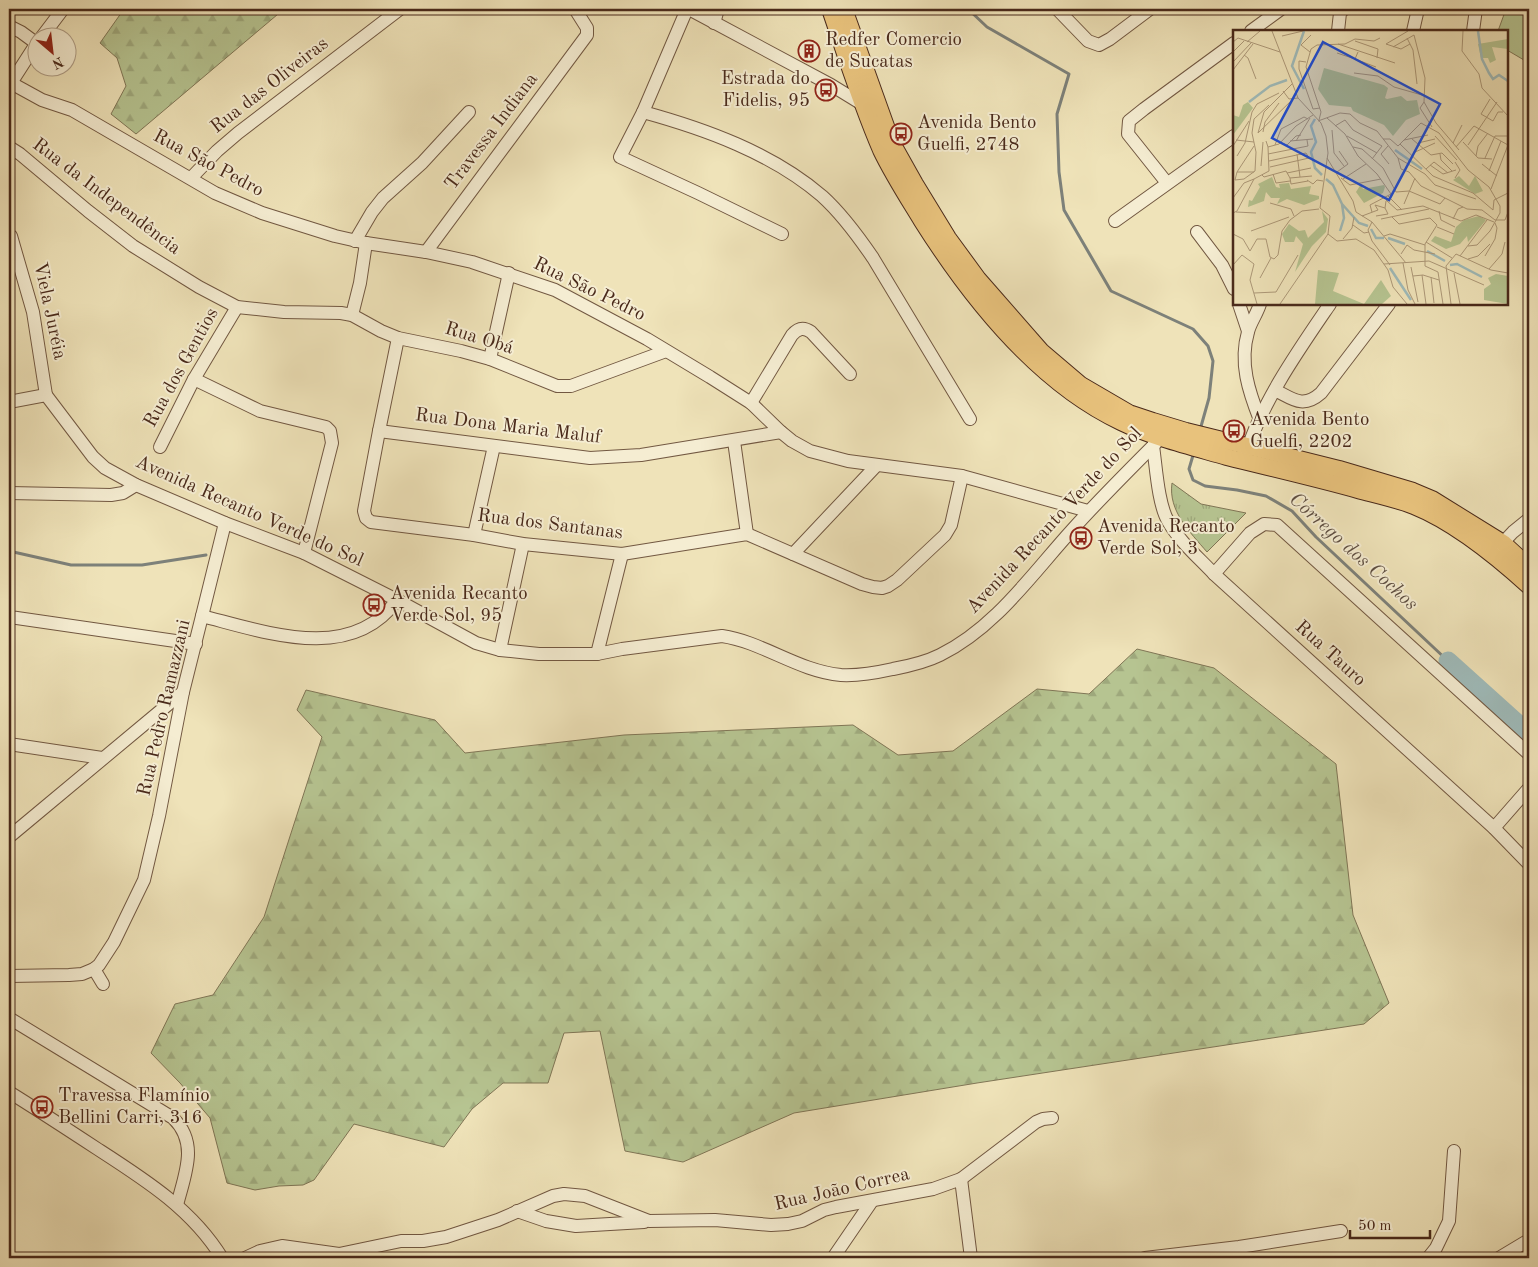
<svg xmlns="http://www.w3.org/2000/svg" width="1538" height="1267" font-family="'Old Standard TT',serif">
<defs>
<pattern id="grass-tufts" width="24" height="20" patternUnits="userSpaceOnUse" patternTransform="scale(1.25)"><rect width="24" height="20" fill="#b6c491"/><path d="M3 7l-1-3M5 7V3M7 7l1-3M15 17l-1-3M17 17v-4M19 17l1-3" fill="none" stroke="#9ea87c"/></pattern>
<pattern id="forest-firs" width="22" height="20" patternUnits="userSpaceOnUse" patternTransform="scale(1.25)"><rect width="22" height="20" fill="#b6c491"/><path d="M5 1l3.5 6h-7zM16 11l3.5 6h-7z" fill="#9ea87c"/></pattern>
</defs>
<rect width="100%" height="100%" fill="#efe3b9"/>
<filter id="stains"><feTurbulence type="fractalNoise" baseFrequency=".004" numOctaves="4"/><feColorMatrix values="0 0 0 0 .2 0 0 0 0 .09 0 0 0 0 .02 0 0 0 .5 -.17"/></filter>
<radialGradient id="worn" r=".72"><stop offset=".6" stop-color="#630" stop-opacity="0"/><stop offset="1" stop-color="#630" stop-opacity=".3"/></radialGradient>
<!-- grass -->
<path fill="url(#grass-tufts)" stroke="#807656" d="M1172,483L1201,504L1246,513L1207,552C1190,532 1168,511 1172,483Z"/>
<!-- forest -->
<g fill="url(#forest-firs)" stroke="#807656">
<path d="M124,9H284L136,134L111,114L126,86L117,58L100,43Z"/>
<path d="M1137,649L1214,668L1336,764L1353,915L1389,1003L1364,1024L977,1083L794,1113L683,1162L625,1151L600,1031L564,1033L548,1083H503L472,1109L444,1147L354,1124L314,1180L303,1185L279,1186L255,1190L227,1183L210,1118L180,1083L151,1053L175,1004L213,995L264,917L322,737L297,710L306,690L435,720L465,753L624,735L853,725L898,755L953,751L1037,689L1089,694Z"/>
</g>
<!-- pitch -->
<path fill="#b6c491" stroke="#807656" d="M1506,9H1529V63L1507,50V31H1498Z"/>
<g fill="none" stroke-linecap="round" stroke-linejoin="round">
<!-- stream -->
<g stroke="#7d817a" stroke-width="3">
<path d="M968,9L987,27L1069,74L1057,114L1059,172L1064,210L1111,291L1193,329L1208,346L1213,361L1209,398L1200,430"/>
<path d="M1194,452L1189,469L1193,480L1205,486L1237,490L1266,496L1292,511L1316,537L1448,661"/>
<path d="M9,551L71,565H142L206,555"/>
</g>
<!-- river -->
<path stroke="#9fbbba" stroke-width="19" d="M1448,661L1529,734"/>
<!-- minor casing -->
<g stroke="#725842" stroke-width="14">
<g id="minor">
<path d="M687,9L643,112L620,157L698,193L782,234"/>
<path d="M689,9L831,85L862,104L867,103"/>
<path d="M1057,9L1088,41L1099,45L1110,39L1150,9"/>
<path d="M714,23L718,9"/>
<path d="M9,26L21,32L36,43"/>
<path d="M1251,31L1281,9"/>
<path d="M1338,31L1340,13L1344,9"/>
<path d="M1413,31L1418,9"/>
<path d="M1473,31L1476,9"/>
<path d="M41,38L63,9"/>
<path d="M38,41L11,83L42,100L72,110L215,193L262,213L335,236L366,243L426,252L472,262L555,290L647,339L710,377L751,403L781,432L792,441L810,451L848,461L962,476L1088,511"/>
<path d="M643,112C705,129 772,153 822,196C842,214 858,236 873,258L970,419"/>
<path d="M9,147L20,154L88,211L133,246L199,287L237,307L284,312L341,313L352,315L381,331L398,338L461,351L490,359L557,386H571L666,351"/>
<path d="M191,178L217,151L238,133L400,9"/>
<path d="M1167,183L1128,134L1129,121L1144,109L1234,43"/>
<path d="M1115,221L1234,136"/>
<path d="M1197,232L1222,265L1234,289"/>
<path d="M11,236L33,312L46,395"/>
<path d="M355,241L372,212L383,198L422,163L469,112"/>
<path d="M426,252L587,35V28L575,9"/>
<path d="M1239,304L1248,331"/>
<path d="M352,315L360,283L366,243"/>
<path d="M398,338L379,431L364,511L366,518L371,522L474,535L523,544L622,554L747,534L862,584L873,587L882,588L888,586L897,580L945,535L951,525L962,476"/>
<path d="M490,359L509,273"/>
<path d="M194,379L260,411L326,427L330,431L332,443L304,553"/>
<path d="M1275,390C1293,399 1303,409 1321,393L1389,304"/>
<path d="M9,402L46,395L93,457L105,468L136,485L225,523L304,553L397,600L476,643L500,650L539,654H597L622,649L722,636C763,642 798,671 841,675C859,676 875,673 893,669C909,666 926,662 940,655C995,628 1032,574 1072,530C1098,501 1126,473 1153,446L1161,437L1163,431"/>
<path d="M751,403L792,335C798,328 804,327 811,332L850,374"/>
<path d="M1260,420C1249,392 1239,363 1248,332C1250,323 1257,314 1260,304"/>
<path d="M379,431L590,458L641,455L781,432"/>
<path d="M734,441L747,534"/>
<path d="M1153,446C1156,466 1158,504 1168,521C1179,541 1198,557 1214,574L1494,828L1529,864"/>
<path d="M160,447L194,379L237,307"/>
<path d="M1246,454C1261,403 1300,348 1330,304"/>
<path d="M9,493L111,495L123,493L136,485"/>
<path d="M474,535L494,446"/>
<path d="M1498,548L1513,532L1529,519"/>
<path d="M793,554L876,466"/>
<path d="M1214,574L1250,533L1264,524L1277,525L1529,754"/>
<path d="M9,614L10,617L196,644"/>
<path d="M202,616L225,523"/>
<path d="M500,650L523,544"/>
<path d="M597,654L622,554"/>
<path d="M9,744L102,758"/>
<path d="M1494,828L1529,788"/>
<path d="M9,837L183,692"/>
<path d="M94,969L103,984"/>
<path d="M9,976L69,975L82,974L94,969L99,965L114,942L144,880L159,816L183,692L202,616C265,632 351,664 397,600"/>
<path d="M9,1018L173,1118C199,1143 185,1174 177,1205"/>
<path d="M9,1092C38,1110 67,1129 96,1148C144,1179 192,1209 222,1258"/>
<path d="M961,1179L971,1258"/>
<path d="M517,1211L546,1221L576,1226L644,1222"/>
<path d="M245,1258L260,1251L282,1246L339,1254L401,1241H423L446,1237L498,1220L553,1196L564,1194L585,1196L649,1221L715,1220L771,1225L788,1224L802,1221L824,1210L836,1207L933,1189L961,1179L1036,1122L1043,1119L1052,1118"/>
<path d="M833,1258L872,1201"/>
<path d="M1145,1258L1239,1247L1341,1231"/>
<path d="M1428,1258L1436,1248L1449,1221L1454,1151"/>
<path d="M1499,1258L1529,1240"/>
</g>
</g>
<!-- major casing -->
<g stroke="#49291a" stroke-width="18">
<g id="major">
<path d="M830,9C846,56 861,104 881,150C893,175 908,198 922,221C970,297 1038,383 1121,422C1154,438 1192,447 1227,457C1271,468 1315,478 1358,490C1377,495 1396,499 1414,506C1456,523 1496,556 1529,586"/>
<path d="M844,9L892,143L915,184L948,238L978,279L1041,351L1081,385L1129,413L1153,421L1186,431L1339,469L1413,491L1432,499L1503,543L1529,567"/>
</g>
</g>
<!-- minor -->
<use href="#minor" stroke="#f5edd2" stroke-width="12"/>
<!-- major -->
<use href="#major" stroke="#e8c27c" stroke-width="16"/>
</g>
<!-- icons -->
<defs>
<g id="building-ring" transform="scale(1.125)"><circle r="9.5" fill="#f5edd2" stroke="#8f2418" stroke-width="1.5"/><path d="M-4-6H4V6H1V3H-1V6H-4ZM-2.5-4.3h1.7v1.8h-1.7ZM.8-4.3h1.7v1.8H.8ZM-2.5-1h1.7V.8h-1.7ZM.8-1h1.7V.8H.8Z" fill="#8f2418"/></g>
<g id="bus-ring" transform="scale(1.125)"><circle r="9.5" fill="#f5edd2" stroke="#8f2418" stroke-width="1.5"/><path d="M-5-6H5V4H4V6H2V4H-2V6H-4V4H-5ZM-3.5-4V0h7V-4ZM-3.5 1.2v1.5H-2V1.2ZM2 1.2v1.5H3.5V1.2Z" fill="#8f2418"/></g>
</defs>
<g fill-rule="evenodd">
<use href="#building-ring" x="809" y="51"/>
<use href="#bus-ring" x="826" y="90"/>
<use href="#bus-ring" x="901" y="134"/>
<use href="#bus-ring" x="1234" y="431"/>
<use href="#bus-ring" x="1081" y="538"/>
<use href="#bus-ring" x="374" y="605"/>
<use href="#bus-ring" x="42" y="1107"/>
</g>
<g text-anchor="middle" dominant-baseline="central" stroke-width="4" stroke-linejoin="round" paint-order="stroke">
<!-- poi labels -->
<g font-size="19" fill="#49291a" stroke="#f5edd2" text-anchor="start">
<text x="825" y="40">Redfer Comercio<tspan x="825" dy="22">de Sucatas</tspan></text>
<text x="810" y="79" text-anchor="end">Estrada do<tspan x="810" dy="22">Fidelis, 95</tspan></text>
<text x="917" y="123">Avenida Bento<tspan x="917" dy="22">Guelfi, 2748</tspan></text>
<text x="1250" y="420">Avenida Bento<tspan x="1250" dy="22">Guelfi, 2202</tspan></text>
<text x="1097" y="527">Avenida Recanto<tspan x="1097" dy="22">Verde Sol, 3</tspan></text>
<text x="390" y="594">Avenida Recanto<tspan x="390" dy="22">Verde Sol, 95</tspan></text>
<text x="58" y="1096">Travessa Flamínio<tspan x="58" dy="22">Bellini Carri, 316</tspan></text>
</g>
<!-- street labels -->
<g font-size="19" fill="#49291a" stroke="#f5edd2">
<text transform="translate(270 86) rotate(-38)">Rua das Oliveiras</text>
<text transform="translate(492 132) rotate(-53)">Travessa Indiana</text>
<text transform="translate(208 164) rotate(28)">Rua São Pedro</text>
<text transform="translate(106 197) rotate(37)">Rua da Independência</text>
<text transform="translate(589 290) rotate(26)">Rua São Pedro</text>
<text transform="translate(49 311) rotate(78)">Viela Juréia</text>
<text transform="translate(479 339) rotate(17)">Rua Obá</text>
<text transform="translate(182 368) rotate(-61)">Rua dos Gentios</text>
<text transform="translate(508 427) rotate(7)">Rua Dona Maria Maluf</text>
<text transform="translate(249 512) rotate(24)">Avenida Recanto Verde do Sol</text>
<text transform="translate(1055 521) rotate(-47)">Avenida Recanto Verde do Sol</text>
<text transform="translate(550 525) rotate(7)">Rua dos Santanas</text>
<text transform="translate(1330 654) rotate(42)">Rua Tauro</text>
<text transform="translate(165 708) rotate(-77)">Rua Pedro Ramazzani</text>
<text transform="translate(842 1190) rotate(-13)">Rua João Correa</text>
</g>
<!-- water labels -->
<g font-size="20" font-style="italic" fill="#5e4e42" stroke="#f5edd2">
<text transform="translate(1353 552) rotate(42)">Córrego dos Cochos</text>
</g>
</g>
<!-- overview -->
<g transform="translate(1233 30)">
<rect width="275" height="275" fill="#efe3b9"/>
<path d="M275,9V19L259,17L263,30L257,33L255,28H248L245,14ZM91,38L151,55L155,58L152,68L154,69L168,66L174,71L184,70L187,84L173,90L160,106L151,95L120,81L118,77L96,75L85,59ZM15,72L20,78L0,105V85L6,87L10,75ZM226,146L236,156L242,146L250,161L242,164L220,150ZM39,147L43,157L47,158L46,154L56,153L58,159L78,156L76,164L86,166V169L71,175L54,169L44,174L47,168H38L33,162L31,171L15,177L16,170L19,171L27,157L25,154ZM128,154L130,159L151,155L152,157L150,163L131,173L123,162ZM89,181L95,189L93,202L79,216L62,242L70,214L63,206L61,212H52L49,204L56,194L66,201L72,200L75,208L91,192ZM246,186L253,190L235,212L234,206L227,214L213,219L198,211L202,206L218,212L223,197L231,190ZM85,240L106,243L100,261L131,274L148,250L158,266L149,274H82ZM263,244L275,246V274L251,270V259L258,254L255,248Z" fill="#b6c491"/>
<path fill="none" stroke="#9fbbba" stroke-width="2.5" d="M71,1L59,36L71,59M245,1L249,29L256,43L260,49L266,45L275,51M16,72L37,56L54,50M82,89L78,96L83,112L78,122L82,138L89,145M162,120L189,139M93,149L100,155L109,174L111,188L107,201M109,174L126,193L135,196M138,199L143,208H151M155,208L172,214M194,221L212,231M217,235L224,234L249,247M157,238L178,270"/>
<path fill="none" stroke="#ad9979" stroke-width="1" d="M39,1L65,68L88,93L93,106L95,123L87,178M230,1L229,21L246,44L249,58L275,86M181,5L192,48L191,72L187,78L199,97M49,6L70,1M174,8L180,20L184,54M122,11L145,19L144,28M0,12L5,8L47,22M14,12L27,1M105,14L162,33M153,14L168,19L177,14M153,14L175,1M160,17L181,5M0,22L11,11M77,22L68,15L78,5M104,23L122,29L125,22M11,25L15,28L23,49M122,29L143,37M0,32L18,13M73,32L66,31V39L80,79L87,78M0,40L20,14M121,43L145,46L161,57L189,65M50,61L56,69L65,68M257,69L248,84L260,91L265,82H270M59,70L25,103L31,82L59,54M191,72L203,93L226,120M94,88L112,104L125,126L144,144L158,164L137,175L139,182M86,90L88,82L73,37L78,19L84,15L112,14L122,9L141,11L147,8M85,91L107,83L117,84L127,93L144,101L165,128L168,139L176,142L188,156L234,179L249,180L262,190M188,93L206,103L235,140L256,157L267,176V183L257,201L244,215L235,216M102,96L112,90L120,100L149,116L139,129M99,100L101,123L111,136M30,102L32,92L46,73M114,106L144,123M202,106L224,130M150,109H157L165,116L188,93M179,109L198,125L209,123L220,134M3,110L21,112M171,110L195,105M33,111L35,117L46,114L63,96L80,85M57,111L80,109M63,111L77,88M230,112L245,128L259,129M48,113L54,115L63,106L68,105M185,113L202,109M220,113L229,95M167,114L200,146L240,163L260,180L261,170L275,163M42,115L48,99L71,87L75,89M235,115L264,72M0,116L16,91M21,116L4,142L2,150L11,149L22,141L23,122L19,103L21,89L36,75M155,116L148,124L156,134M120,117L129,119L150,138L163,162L176,161M223,117L241,96L275,115M180,123L202,113M35,124L75,116L74,110M64,124L67,147M207,124L208,130L219,141M4,126L12,113L19,82L24,74L46,63M243,126L245,116L255,103M94,128L120,171L123,182L139,192L173,233M165,128L192,144L202,155L243,169M252,128L262,106H275M36,131L73,123L76,128L37,137M249,134L264,146M197,135L210,144L223,140M28,136L30,112M193,139L201,132L215,143M256,141L268,111M4,142H21M104,142L115,134L106,121M54,143L78,138M40,144L43,153L57,151M29,145L31,147L53,141L57,148M108,148L117,155L148,149M222,148L227,140L222,132M110,149L133,134M74,150L80,154L84,150L90,151M75,151L58,154L57,148L79,146M258,159L275,115M176,161L207,174L212,168M155,166L169,180M0,168L11,153L21,149M153,170L164,180L190,176L228,191L243,185L261,192M37,173L58,179L61,186M171,174L182,148M206,181L208,190L222,197M3,182L23,183M0,183L4,181L21,149L36,141L35,117M129,186L145,180L142,175L152,178L153,171M143,186L155,184L152,178M159,187L166,194L197,188L204,195L192,214V236L205,242L210,274M148,189L196,179M220,189L225,179L230,177M262,190H272L275,182M139,192L135,200L139,211L157,235M120,195L131,203L136,202M204,197L221,204M18,201L56,187M0,204L10,209L17,221L24,209H33L37,227L41,229L45,225L49,201L57,190L69,181L86,179M95,204L104,211L123,209L141,220L155,240L160,257L174,274M151,206L157,204L192,215M110,209L119,198L121,187M193,212L219,228M168,224L174,215L181,220L202,224M227,226L254,190M252,226L262,209L264,198L262,193M235,229L245,226L257,214M170,233L175,260L182,274M151,234L196,231L251,255M0,235L9,225L21,234L17,250L24,274M213,236L223,224L258,240L275,243M213,236L218,274M178,237L185,272M256,239L269,224L272,212M221,243L227,274M189,245L193,274M180,246L190,245L206,250M198,247L201,273M27,248L38,228M21,263L43,262L65,225M47,274L95,204L97,186L87,178"/>
<path fill="#1d4ed8" fill-opacity="0.15" stroke="#1d4ed8" stroke-width="2.5" d="M90,12L207,74L156,170L39,108Z"/>
<rect width="275" height="275" fill="none" stroke="#49291a" stroke-width="2.5"/>
</g>
<!-- margin -->
<rect width="1538" height="1267" fill="none" stroke="#efe3b9" stroke-width="30"/>
<rect x="10" y="10" width="1518" height="1247" fill="none" stroke="#49291a" stroke-width="2.5"/>
<rect x="15" y="15" width="1508" height="1237" fill="none" stroke="#49291a"/>
<!-- north arrow -->
<g transform="translate(52 52) rotate(152)"><circle r="24" fill="#f5edd2" stroke="#b09f88"/>
<path d="M0-4L9 19L0 12L-9 19Z" fill="#8f2418"/>
<text y="-8" font-size="14" font-weight="bold" text-anchor="middle" fill="#49291a">N</text>
</g>
<!-- scale -->
<path d="M1350 1230v8h80v-8" fill="none" stroke="#49291a" stroke-width="2.5"/>
<text x="1358" y="1230" font-size="15" fill="#49291a" stroke="#f5edd2" stroke-width="4" paint-order="stroke">50 m</text>
<rect width="100%" height="100%" filter="url(#stains)"/>
<rect width="100%" height="100%" fill="url(#worn)"/>
</svg>
